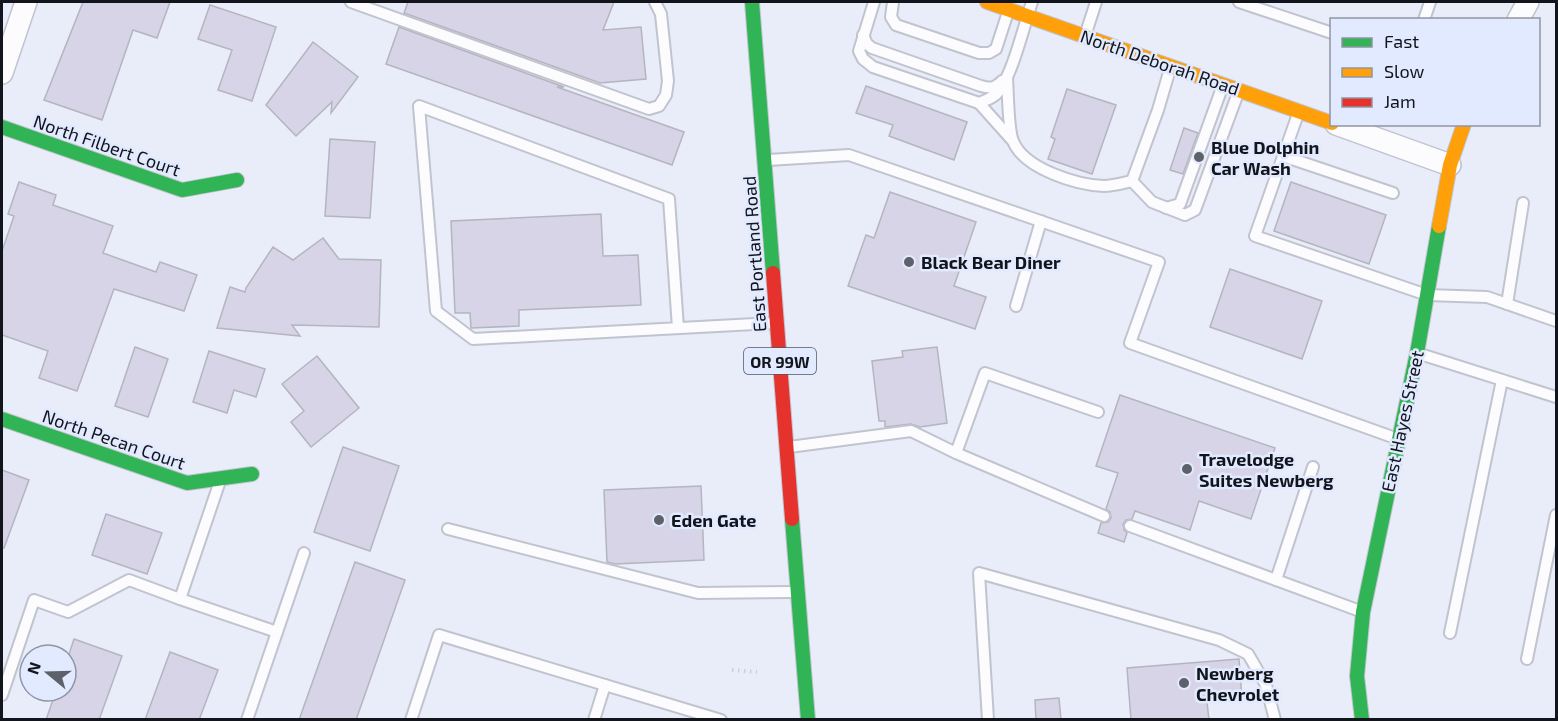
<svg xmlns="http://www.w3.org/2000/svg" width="1558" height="721" font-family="'Exo 2',sans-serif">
<rect width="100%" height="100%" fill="#e8edf9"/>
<!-- building -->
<g fill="#d6d4e6" stroke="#b4b5be" stroke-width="1.5">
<path d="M83,2H170L157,38L133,30L102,120L44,100Z"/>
<path d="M408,2H614L603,30L641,27L646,79L600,83L404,13Z"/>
<path d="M210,5L276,27L252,101L218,90L232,50L198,39Z"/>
<path d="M399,27L564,87H557L684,132L672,165L386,64Z"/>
<path d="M313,42L358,77L331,113L332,102L296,136L266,105Z"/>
<path d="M866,86L967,122L954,160L889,136L893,125L856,113Z"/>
<path d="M1067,89L1116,105L1092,174L1048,159L1055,139L1051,137Z"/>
<path d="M1184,128L1198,133L1183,174L1170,170Z"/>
<path d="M330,139L375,142L370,218L325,216Z"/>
<path d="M19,182L56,195L53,205L113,226L103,253L156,272L160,262L197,275L184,311L114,289L77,391L39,378L48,351L2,335V251L14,216L8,214Z"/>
<path d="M1291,182L1386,215L1369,264L1274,231Z"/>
<path d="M890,192L976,222L954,286L986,297L975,329L848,286L866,235L874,238Z"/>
<path d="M601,214L603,256L638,255L641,305L519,310V326L471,328L470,313H455L451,221Z"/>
<path d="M323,238L339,259L381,260L379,327L292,325L300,336L217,328L230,287L245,292L246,288L273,247L293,260Z"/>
<path d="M1230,269L1322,301L1302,359L1210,327Z"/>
<path d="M135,347L168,359L148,417L115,406Z"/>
<path d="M937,347L947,423L920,427L911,424L885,427V421H879L872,361L903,357L902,351Z"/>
<path d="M209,351L265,369L256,397L234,390L227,413L193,402Z"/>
<path d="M317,356L359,408L311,447L291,422L304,411L282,384Z"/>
<path d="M1120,395L1275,448L1251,519L1199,501L1190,530L1135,511L1132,519L1126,520L1123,524L1124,530L1127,533L1124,542L1098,533L1101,523L1108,522L1111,518L1110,512L1106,509L1118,473L1096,466Z"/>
<path d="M343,447L399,466L370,551L314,532Z"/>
<path d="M2,470L29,480L4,548H2Z"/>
<path d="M701,486L704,560L615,564L607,562L604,490Z"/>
<path d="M106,514L162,533L147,574L92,555Z"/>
<path d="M355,562L405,580L356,720H299Z"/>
<path d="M74,639L122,656L99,720H46L56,691H66V663Z"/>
<path d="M170,652L218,670L199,720H145Z"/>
<path d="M1239,659L1242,699L1207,702L1209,720H1131L1127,668Z"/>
<path d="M1059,698L1061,720H1036L1035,700Z"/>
</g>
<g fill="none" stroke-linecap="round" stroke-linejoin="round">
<!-- lane casing -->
<g stroke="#c1c4ce" stroke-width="14">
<g id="lane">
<path d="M351,2L649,109L659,106L666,95L668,81L661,14L655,2"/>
<path d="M874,2L859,51L863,59L873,67L979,103C986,100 994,98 999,91C1013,73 1024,25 1032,2"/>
<path d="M893,2L891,17L896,25L979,53H989L996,49L1008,12"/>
<path d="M1239,2L1332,33"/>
<path d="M1424,20L1430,2"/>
<path d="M863,35L867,44L872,48L981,86C991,89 995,88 1002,81"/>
<path d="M1085,36L1096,2"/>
<path d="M1007,77C1008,91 1008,130 1013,141C1024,169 1077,185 1104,186C1113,186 1123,183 1132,181L1158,110L1170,69"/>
<path d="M979,103L1012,140"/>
<path d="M1298,114L1255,236L1427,295L1487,297L1556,321"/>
<path d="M1283,156L1393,193"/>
<path d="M768,160L849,155L1159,262L1130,343L1398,439"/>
<path d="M1132,181L1152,202L1185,215L1195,210L1238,93"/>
<path d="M1166,208L1180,204L1223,85"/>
<path d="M1507,304L1523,203"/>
<path d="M1016,306L1041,221"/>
<path d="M678,328L669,199L419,106L436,311L473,339L774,323"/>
<path d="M1417,353L1556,397"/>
<path d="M789,447L911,431L956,453L1104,516"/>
<path d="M956,453L985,373L1098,412"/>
<path d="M1130,526L1360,611"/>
<path d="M448,529L698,593L795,592"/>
<path d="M1276,580L1313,467"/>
<path d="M180,599L277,632"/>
<path d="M1450,633L1502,380"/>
<path d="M1527,659L1556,515"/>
<path d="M2,695L34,600L68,612L129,580L180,599L220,481"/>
<path d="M247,720L304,553"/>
<path d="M411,720L439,635L721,720"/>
<path d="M594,720L605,685"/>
<path d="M988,720L979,573L1219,640L1248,654L1266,685L1275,720"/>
</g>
</g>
<!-- street casing -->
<g stroke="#c1c4ce" stroke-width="24">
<g id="street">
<path d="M1518,20L1528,2"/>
<path d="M2,73L26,2"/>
<path d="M1336,124L1450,165"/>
</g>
</g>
<!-- fast casing -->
<g stroke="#c1c4ce" stroke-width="16">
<g id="fast">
<path d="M752,2L773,273"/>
<path d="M2,127L182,190L237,180"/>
<path d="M2,419L187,483L252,474"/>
<path d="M792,519L808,720"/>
<path d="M1362,720L1357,676L1363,612L1417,353L1439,226"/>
</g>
</g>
<!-- slow casing -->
<g stroke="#c1c4ce" stroke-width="16">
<g id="slow">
<path d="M987,2L1332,123"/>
<path d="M1439,226L1450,165L1464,124"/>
</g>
</g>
<!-- jam casing -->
<g stroke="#c1c4ce" stroke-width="16">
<path id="jam" d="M773,273L792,519"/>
</g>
<!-- path -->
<path stroke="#cecfd3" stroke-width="4" stroke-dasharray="1.5 4.5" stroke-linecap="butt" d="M732,670L757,672"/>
<!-- lane -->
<use href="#lane" stroke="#fcfcfe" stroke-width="10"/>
<!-- street -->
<use href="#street" stroke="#fcfcfe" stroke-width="21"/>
<!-- fast -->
<use href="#fast" stroke="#30b455" stroke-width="14"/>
<!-- slow -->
<use href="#slow" stroke="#ff9f0a" stroke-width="14"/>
<!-- jam -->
<use href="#jam" stroke="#e5322d" stroke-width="14"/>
</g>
<!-- markers -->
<g fill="#5d6169" stroke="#e2eaff" stroke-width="2">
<circle cx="1199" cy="157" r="6"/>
<circle cx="909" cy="262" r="6"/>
<circle cx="1187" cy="469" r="6"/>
<circle cx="659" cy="520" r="6"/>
<circle cx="1184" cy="683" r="6"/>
</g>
<g text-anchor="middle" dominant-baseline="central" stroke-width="5" stroke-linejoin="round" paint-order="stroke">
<!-- shield labels -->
<rect fill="#e2eaff" stroke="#505560" stroke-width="1.5" x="744" y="348" width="72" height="26" rx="4.5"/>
<g font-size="16" font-weight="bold" fill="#12151c">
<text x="780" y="361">OR 99W</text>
</g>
<!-- street labels -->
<g font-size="18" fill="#12151c" stroke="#e2eaff">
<text transform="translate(1160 62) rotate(19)">North Deborah Road</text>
<text transform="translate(107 145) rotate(19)">North Filbert Court</text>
<text transform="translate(754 254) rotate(-94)">East Portland Road</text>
<text transform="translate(1402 421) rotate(-78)">East Hayes Street</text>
<text transform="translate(114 439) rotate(19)">North Pecan Court</text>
</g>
<!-- poi labels -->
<g font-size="18" font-weight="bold" fill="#12151c" stroke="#e2eaff" text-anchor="start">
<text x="1211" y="147">Blue Dolphin<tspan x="1211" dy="21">Car Wash</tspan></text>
<text x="921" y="262">Black Bear Diner</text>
<text x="1199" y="459">Travelodge<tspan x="1199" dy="21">Suites Newberg</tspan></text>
<text x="671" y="520">Eden Gate</text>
<text x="1196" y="673">Newberg<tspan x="1196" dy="21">Chevrolet</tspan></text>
</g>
</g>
<!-- border -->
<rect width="1558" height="721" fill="none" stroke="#12151c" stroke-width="6"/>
<!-- legend -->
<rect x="1330" y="18" width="210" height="108" fill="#e2eaff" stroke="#8f95a4" stroke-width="1.5"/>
<rect x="1342" y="38" width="30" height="9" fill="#30b455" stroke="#8f95a4" stroke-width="1.5"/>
<text x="1384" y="48" font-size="18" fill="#12151c">Fast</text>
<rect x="1342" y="68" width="30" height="9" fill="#ff9f0a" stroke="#8f95a4" stroke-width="1.5"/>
<text x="1384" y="78" font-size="18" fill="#12151c">Slow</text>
<rect x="1342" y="98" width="30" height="9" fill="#e5322d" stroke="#8f95a4" stroke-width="1.5"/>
<text x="1384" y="108" font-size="18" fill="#12151c">Jam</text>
<!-- north arrow -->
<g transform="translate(48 673) rotate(289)"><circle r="28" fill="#e2eaff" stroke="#8f95a4" stroke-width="1.5"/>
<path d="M0-4.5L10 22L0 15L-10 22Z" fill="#5d6169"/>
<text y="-9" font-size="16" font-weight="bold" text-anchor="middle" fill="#12151c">N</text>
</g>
</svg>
